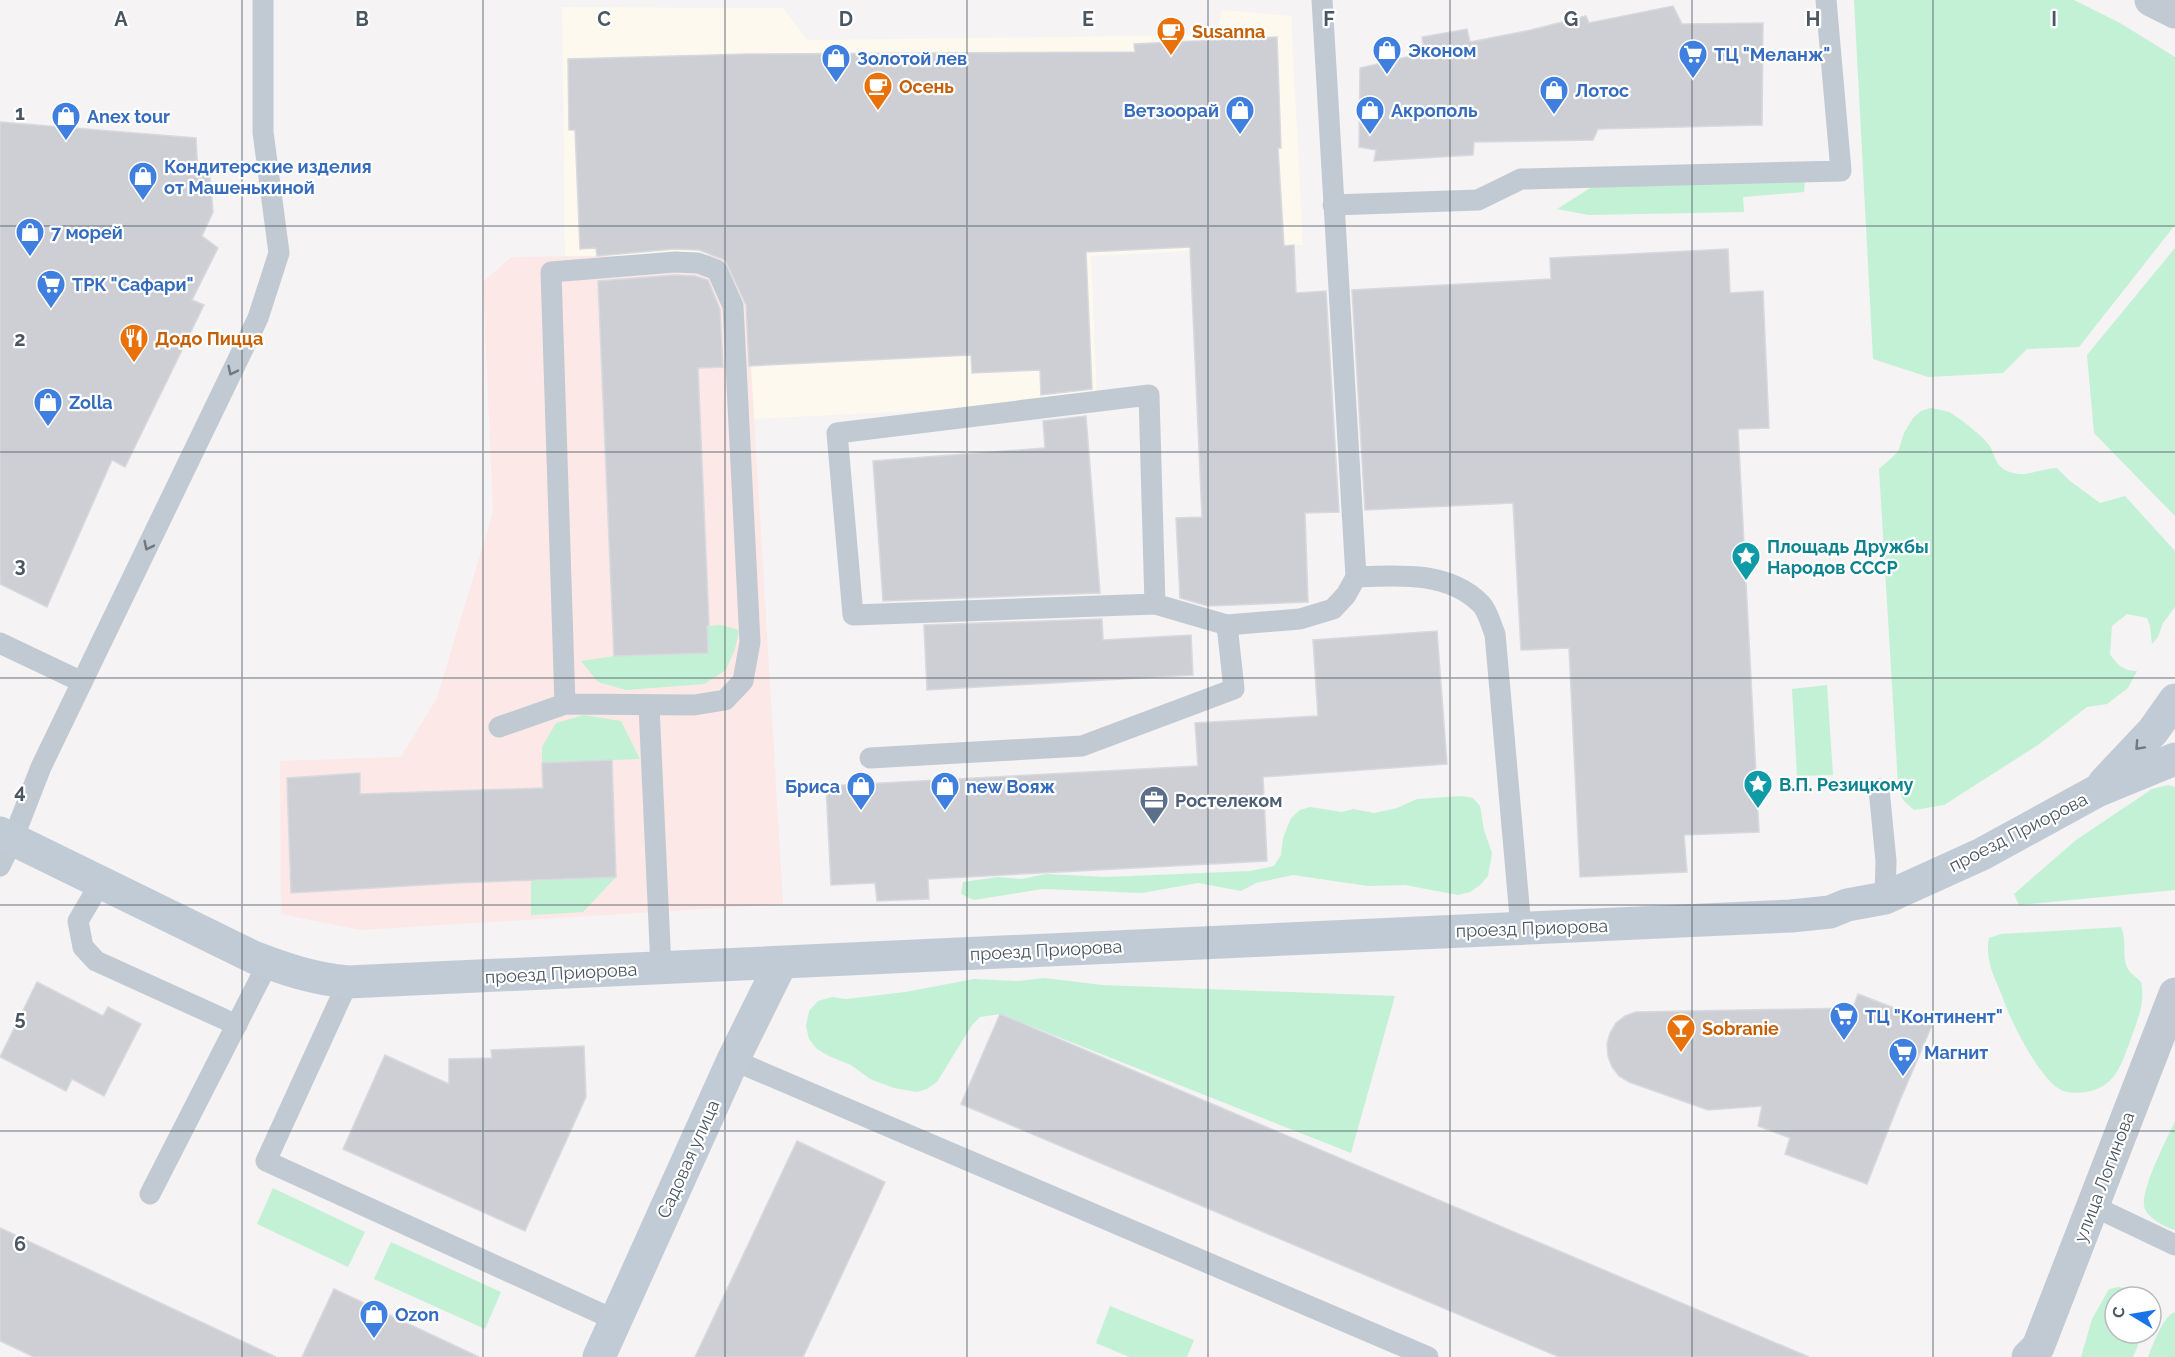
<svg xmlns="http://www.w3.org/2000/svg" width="2175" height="1357" font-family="Raleway,sans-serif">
<rect width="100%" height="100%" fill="#f5f3f3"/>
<!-- commercial -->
<path fill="#fdf9ef" d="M562,7L783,8L807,40L1216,35L1222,10L1291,16L1303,245L1091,256L1097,402L753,419L746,283L721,255L565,256Z"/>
<!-- medical -->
<path fill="#fce8e6" d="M721,255L746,282L783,904L361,930L281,914L280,761L401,757L437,698L493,512L483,282L511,257Z"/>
<!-- green -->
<g fill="#c3f1d5">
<path d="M1854,0H2074L2120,23L2175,57V225L2079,347L2027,349L2003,373L1928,377L1873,359Z"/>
<path d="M1805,181L1804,192L1743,197L1744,212L1589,215L1557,209L1595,185Z"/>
<path d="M2175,248V516L2094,433L2087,355Z"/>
<path d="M1930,408C1936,409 1943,410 1949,412C1958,417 1983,436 1989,445C1995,454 1995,466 2007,471C2025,479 2040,468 2057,468L2070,481L2100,503L2125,496L2175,551V607L2163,623L2158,637L2152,644L2150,626L2147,618L2127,614L2112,626L2110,654C2117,665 2124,671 2137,671L2128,688L2107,704L2087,707L2038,745L1944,805L1914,810L1903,800L1898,785L1879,469L1898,452L1904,433L1913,418L1921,411Z"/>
<path d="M721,625L739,630L735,649L726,670L704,684L626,690L598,682L581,661L614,656L708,653L707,626Z"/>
<path d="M1827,685L1833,775L1797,776L1792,689Z"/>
<path d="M584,715L621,721L640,759L542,763V747L556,723Z"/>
<path d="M2168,785L2175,787V890L2019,905L2014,894L2076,840L2152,789Z"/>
<path d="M1462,796L1473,798L1480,806L1484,830L1492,853L1488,876L1480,885L1470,892L1458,895L1405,885L1368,886L1293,875L1256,883L1241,891L1198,883L1142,893L1043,889L974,900L961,894L963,882L998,877L1022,879L1046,874L1106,877L1250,871L1274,866L1281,855L1283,838L1291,818L1300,810L1310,807L1342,812L1353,809L1374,813L1397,808L1417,799Z"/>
<path d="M616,877L583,912L531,915V881Z"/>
<path d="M2121,927C2128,941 2120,959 2130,972C2133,975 2138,979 2141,982C2146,1004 2136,1023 2129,1044C2120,1068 2114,1087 2086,1092C2079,1093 2070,1093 2063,1091C2041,1082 2013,1025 2005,1004C1997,980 1984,964 1989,938L2001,934Z"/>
<path d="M1045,978L1102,985L1395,996L1351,1153L1000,1014L980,1017L972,1025L937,1082L927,1089L917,1092L894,1088L870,1079L851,1065L829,1056L817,1049L809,1039L806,1026L809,1011L818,1001L832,997L846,999L905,992L974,979L1018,981Z"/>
<path d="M2175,1121V1230C2165,1227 2145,1217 2144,1205C2142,1186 2167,1139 2175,1121Z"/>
<path d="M273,1188L365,1232L348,1267L257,1224Z"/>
<path d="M391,1242L501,1292L485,1329L374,1279Z"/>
<path d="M2118,1287L2151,1293L2155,1304L2151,1313V1297H2115V1333H2143L2133,1357H2081L2092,1319L2109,1289Z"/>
<path d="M1110,1306L1194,1340L1187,1357H1129L1096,1343Z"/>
<path d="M2175,1312V1357H2148C2153,1345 2163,1316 2175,1312Z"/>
</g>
<!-- building -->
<g fill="#cdcfd5" stroke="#d7d9de" stroke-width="1.5">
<path d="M1673,6L1682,24L1763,23L1762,125L1598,129L1593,140L1474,142L1473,155L1374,161L1376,150L1359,147L1360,68L1424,53L1422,37L1467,29L1470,42L1531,30L1586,16L1589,23Z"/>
<path d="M1277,37L1281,148H1278L1284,246L1294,245L1296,293L1326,291L1339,512L1305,513L1308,602L1208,606L1180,598L1176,518L1202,517L1190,247L1086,252L1092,389L1041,395L1040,370L972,373L971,355L749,366L746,305L725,260L699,250L674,249L597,256L596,248L580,249L575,130H569L568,59L747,54L1135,52L1134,44Z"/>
<path d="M0,122L196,138L198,175L210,177L213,212L202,236L218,248L192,300L204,305L125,467L112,460L47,607L0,584Z"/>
<path d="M1728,249L1730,293L1763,291L1769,428L1738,429L1759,832L1684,835L1687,872L1580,877L1569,648L1521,650L1513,503L1365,510L1352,290L1551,279L1550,258Z"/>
<path d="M675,275L695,276L708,280L720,309L723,367L698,368L709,625L707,626L708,653L614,656L598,281Z"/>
<path d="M1086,416L1100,593L883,601L873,461L1045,448L1043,421Z"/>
<path d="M1102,619L1103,640L1191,635L1193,675L927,690L924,625Z"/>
<path d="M1437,631L1447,764L1263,777L1267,861L928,879L929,899L901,900L877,901L875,883L831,885L826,786L1198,766L1195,723L1318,716L1313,640Z"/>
<path d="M612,760L616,877L457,883L291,893L287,778L360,773V794L543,788L542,763Z"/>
<path d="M37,982L103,1016L108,1007L141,1024L104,1096L72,1079L66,1091L0,1057Z"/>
<path d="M1858,994L1933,1023L1898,1105L1867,1184L1785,1154L1790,1138L1758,1126L1762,1106L1708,1110L1629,1082L1619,1076L1612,1067L1608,1056L1607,1044L1610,1033L1616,1023L1625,1016L1636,1012L1853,1008Z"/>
<path d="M1000,1014L1809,1357H1559L961,1104Z"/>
<path d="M584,1046L586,1097L525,1231L343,1149L385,1055L449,1084V1059L492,1058L491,1050Z"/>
<path d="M797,1141L885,1182L869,1217L803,1357H695Z"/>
<path d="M0,1228L276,1357H34L0,1341Z"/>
<path d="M334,1289L479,1357H302Z"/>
</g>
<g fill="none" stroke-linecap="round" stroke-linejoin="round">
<!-- lane -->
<g stroke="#c1cad2" stroke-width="21">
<path d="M1333,205L1478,200L1521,179L1841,171L1826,0"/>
<path d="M1356,577C1398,575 1449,571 1481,604C1488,611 1491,625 1495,634L1521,928"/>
<path d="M1155,604L1149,395L837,433L853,615L1155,604L1227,625L1300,619L1333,609L1346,595L1356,577L1322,0"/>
<path d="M0,643L82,682"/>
<path d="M649,706L661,968"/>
<path d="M499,727L565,704L694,705L725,700L743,681L750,642L733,306L717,270L698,263L675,262L551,272L565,704"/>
<path d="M870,758L1082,746L1234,689L1227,625"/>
<path d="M1879,789L1886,861L1885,898"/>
<path d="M0,866L13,839L41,767L258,318L279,253L263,132V0"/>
<path d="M101,882L78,921L83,947L96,961L237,1025"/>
<path d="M348,982L266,1161L615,1320"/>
<path d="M733,1060L1428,1357"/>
<path d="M150,1194L268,963"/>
<path d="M2093,1206L2175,1245"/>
</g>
<!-- street -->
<g stroke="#c1cad2" stroke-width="33">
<path d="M2151,0L2175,12"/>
<path d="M2028,1357L2038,1347L2175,994"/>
</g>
<!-- secondary -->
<g stroke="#c1cbd6" stroke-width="33">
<path d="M2104,783L2153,731L2175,700"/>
<path d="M0,833L253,957C284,969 314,979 348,982L1791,916L1830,912L1847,905L1885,898L1982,854L2097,791L2175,759"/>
<path d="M599,1357L733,1060L781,963"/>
</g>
</g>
<!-- one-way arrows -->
<defs><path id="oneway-chevron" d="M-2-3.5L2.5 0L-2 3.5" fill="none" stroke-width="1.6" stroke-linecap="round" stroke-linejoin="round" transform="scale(1.5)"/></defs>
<g stroke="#6e7983">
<use href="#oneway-chevron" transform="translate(232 371) rotate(116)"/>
<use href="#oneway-chevron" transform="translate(148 546) rotate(116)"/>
</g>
<use stroke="#6e7984" href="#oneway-chevron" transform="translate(2139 746) rotate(133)"/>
<!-- grid -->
<path fill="none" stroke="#4a5661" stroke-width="1.5" stroke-opacity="0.55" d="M242,0V1357M483,0V1357M725,0V1357M967,0V1357M1208,0V1357M1450,0V1357M1692,0V1357M1933,0V1357M0,226H2175M0,452H2175M0,678H2175M0,905H2175M0,1131H2175"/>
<!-- icons -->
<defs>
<g id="cafe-pin" transform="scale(1.5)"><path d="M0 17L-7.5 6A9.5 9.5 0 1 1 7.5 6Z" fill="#e8710a" stroke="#fff"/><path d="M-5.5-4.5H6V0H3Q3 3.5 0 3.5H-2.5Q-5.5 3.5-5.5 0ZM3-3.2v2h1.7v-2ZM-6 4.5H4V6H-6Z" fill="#fff"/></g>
<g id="shop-pin" transform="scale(1.5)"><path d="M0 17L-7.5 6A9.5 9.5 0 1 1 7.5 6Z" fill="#3f7fe0" stroke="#fff"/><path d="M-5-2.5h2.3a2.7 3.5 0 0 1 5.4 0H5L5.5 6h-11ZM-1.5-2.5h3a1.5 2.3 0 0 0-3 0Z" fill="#fff"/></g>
<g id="supermarket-pin" transform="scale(1.5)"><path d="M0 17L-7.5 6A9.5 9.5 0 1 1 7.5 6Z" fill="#3f7fe0" stroke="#fff"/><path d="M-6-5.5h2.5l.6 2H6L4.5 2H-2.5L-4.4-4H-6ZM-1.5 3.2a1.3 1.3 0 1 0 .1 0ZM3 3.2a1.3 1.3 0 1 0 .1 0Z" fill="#fff"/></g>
<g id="restaurant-pin" transform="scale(1.5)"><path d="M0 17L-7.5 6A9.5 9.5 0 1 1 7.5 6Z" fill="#e8710a" stroke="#fff"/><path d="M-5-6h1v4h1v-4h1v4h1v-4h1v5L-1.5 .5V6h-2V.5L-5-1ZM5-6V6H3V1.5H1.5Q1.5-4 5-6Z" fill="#fff"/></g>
<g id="sight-pin" transform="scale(1.5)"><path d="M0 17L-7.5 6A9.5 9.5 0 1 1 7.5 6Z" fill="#0f9aa8" stroke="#fff"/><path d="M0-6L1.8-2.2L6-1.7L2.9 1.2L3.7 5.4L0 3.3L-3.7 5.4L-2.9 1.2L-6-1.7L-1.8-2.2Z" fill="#fff"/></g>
<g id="office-pin" transform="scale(1.5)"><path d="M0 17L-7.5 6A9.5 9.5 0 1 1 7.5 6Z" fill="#5c6f8a" stroke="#fff"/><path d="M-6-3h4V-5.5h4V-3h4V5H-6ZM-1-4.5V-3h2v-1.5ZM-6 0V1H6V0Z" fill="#fff"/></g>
<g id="bar-pin" transform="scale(1.5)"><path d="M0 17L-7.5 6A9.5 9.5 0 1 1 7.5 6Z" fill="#e8710a" stroke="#fff"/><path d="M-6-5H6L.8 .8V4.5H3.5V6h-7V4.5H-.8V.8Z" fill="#fff"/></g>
</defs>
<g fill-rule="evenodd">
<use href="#cafe-pin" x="1171" y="31"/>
<use href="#shop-pin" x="1387" y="50"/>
<use href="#supermarket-pin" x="1693" y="54"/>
<use href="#shop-pin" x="836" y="58"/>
<use href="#cafe-pin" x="878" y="86"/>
<use href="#shop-pin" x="1554" y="90"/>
<use href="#shop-pin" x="1240" y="110"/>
<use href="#shop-pin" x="1370" y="110"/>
<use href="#shop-pin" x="66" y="116"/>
<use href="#shop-pin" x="143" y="176"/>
<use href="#shop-pin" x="30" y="232"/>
<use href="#supermarket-pin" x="51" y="284"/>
<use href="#restaurant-pin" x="134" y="338"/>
<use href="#shop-pin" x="48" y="402"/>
<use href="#sight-pin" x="1746" y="556"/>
<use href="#sight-pin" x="1758" y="784"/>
<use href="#shop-pin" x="861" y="786"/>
<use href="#shop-pin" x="945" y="786"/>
<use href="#office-pin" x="1154" y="800"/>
<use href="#supermarket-pin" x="1844" y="1016"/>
<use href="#bar-pin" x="1681" y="1028"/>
<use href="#supermarket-pin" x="1903" y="1052"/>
<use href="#shop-pin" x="374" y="1314"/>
</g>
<g text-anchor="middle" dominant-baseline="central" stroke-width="4.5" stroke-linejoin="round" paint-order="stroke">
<!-- food labels -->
<g font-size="18" font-weight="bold" fill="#c56008" stroke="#fff" text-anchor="start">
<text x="1192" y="31">Susanna</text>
<text x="899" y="86">Осень</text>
<text x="155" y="338">Додо Пицца</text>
<text x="1702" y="1028">Sobranie</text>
</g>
<!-- shop labels -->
<g font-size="18" font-weight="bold" fill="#366cbe" stroke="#fff" text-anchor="start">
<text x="1408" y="50">Эконом</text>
<text x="1714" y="54">ТЦ "Меланж"</text>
<text x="857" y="58">Золотой лев</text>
<text x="1575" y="90">Лотос</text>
<text x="1219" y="110" text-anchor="end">Ветзоорай</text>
<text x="1391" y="110">Акрополь</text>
<text x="87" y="116">Anex tour</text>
<text x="164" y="166">Кондитерские изделия<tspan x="164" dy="21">от Машенькиной</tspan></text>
<text x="51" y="232">7 морей</text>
<text x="72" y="284">ТРК "Сафари"</text>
<text x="69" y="402">Zolla</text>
<text x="840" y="786" text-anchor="end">Бриса</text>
<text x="966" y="786">new Вояж</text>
<text x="1865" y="1016">ТЦ "Континент"</text>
<text x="1924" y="1052">Магнит</text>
<text x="395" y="1314">Ozon</text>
</g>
<!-- culture labels -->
<g font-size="18" font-weight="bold" fill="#0d838f" stroke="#fff" text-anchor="start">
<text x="1767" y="546">Площадь Дружбы<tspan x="1767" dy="21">Народов СССР</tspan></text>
<text x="1779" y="784">В.П. Резицкому</text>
</g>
<!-- service labels -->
<g font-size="18" font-weight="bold" fill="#4e5e75" stroke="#fff" text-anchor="start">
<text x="1175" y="800">Ростелеком</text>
</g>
<!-- street labels -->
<g font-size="18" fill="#4a5661" stroke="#fff">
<text transform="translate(2018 832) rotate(-27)">проезд Приорова</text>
<text transform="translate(1532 928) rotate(-2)">проезд Приорова</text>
<text transform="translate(1046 950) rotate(-3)">проезд Приорова</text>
<text transform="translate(561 973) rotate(-3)">проезд Приорова</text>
<text transform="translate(688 1159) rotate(-66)">Садовая улица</text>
<text transform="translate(2104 1177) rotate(-69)">улица Логинова</text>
</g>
</g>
<g font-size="20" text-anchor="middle" font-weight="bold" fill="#4a5661" stroke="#fff" stroke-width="4.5" stroke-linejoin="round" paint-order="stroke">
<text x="121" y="26">A</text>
<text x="362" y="26">B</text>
<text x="604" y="26">C</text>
<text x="846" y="26">D</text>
<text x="1088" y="26">E</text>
<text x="1329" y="26">F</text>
<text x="1571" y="26">G</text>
<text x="1813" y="26">H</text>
<text x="2054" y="26">I</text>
<text x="20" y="120">1</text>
<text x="20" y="346">2</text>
<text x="20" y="572">3</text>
<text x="20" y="798">4</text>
<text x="20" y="1025">5</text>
<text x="20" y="1251">6</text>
</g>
<!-- north arrow -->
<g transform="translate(2133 1315) rotate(281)"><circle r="28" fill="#ffffff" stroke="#b7bbc0" stroke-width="1.5"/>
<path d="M0-4.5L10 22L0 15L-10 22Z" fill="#1a73e8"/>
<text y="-9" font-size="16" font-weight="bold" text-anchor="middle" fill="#4a5661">С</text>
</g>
</svg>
